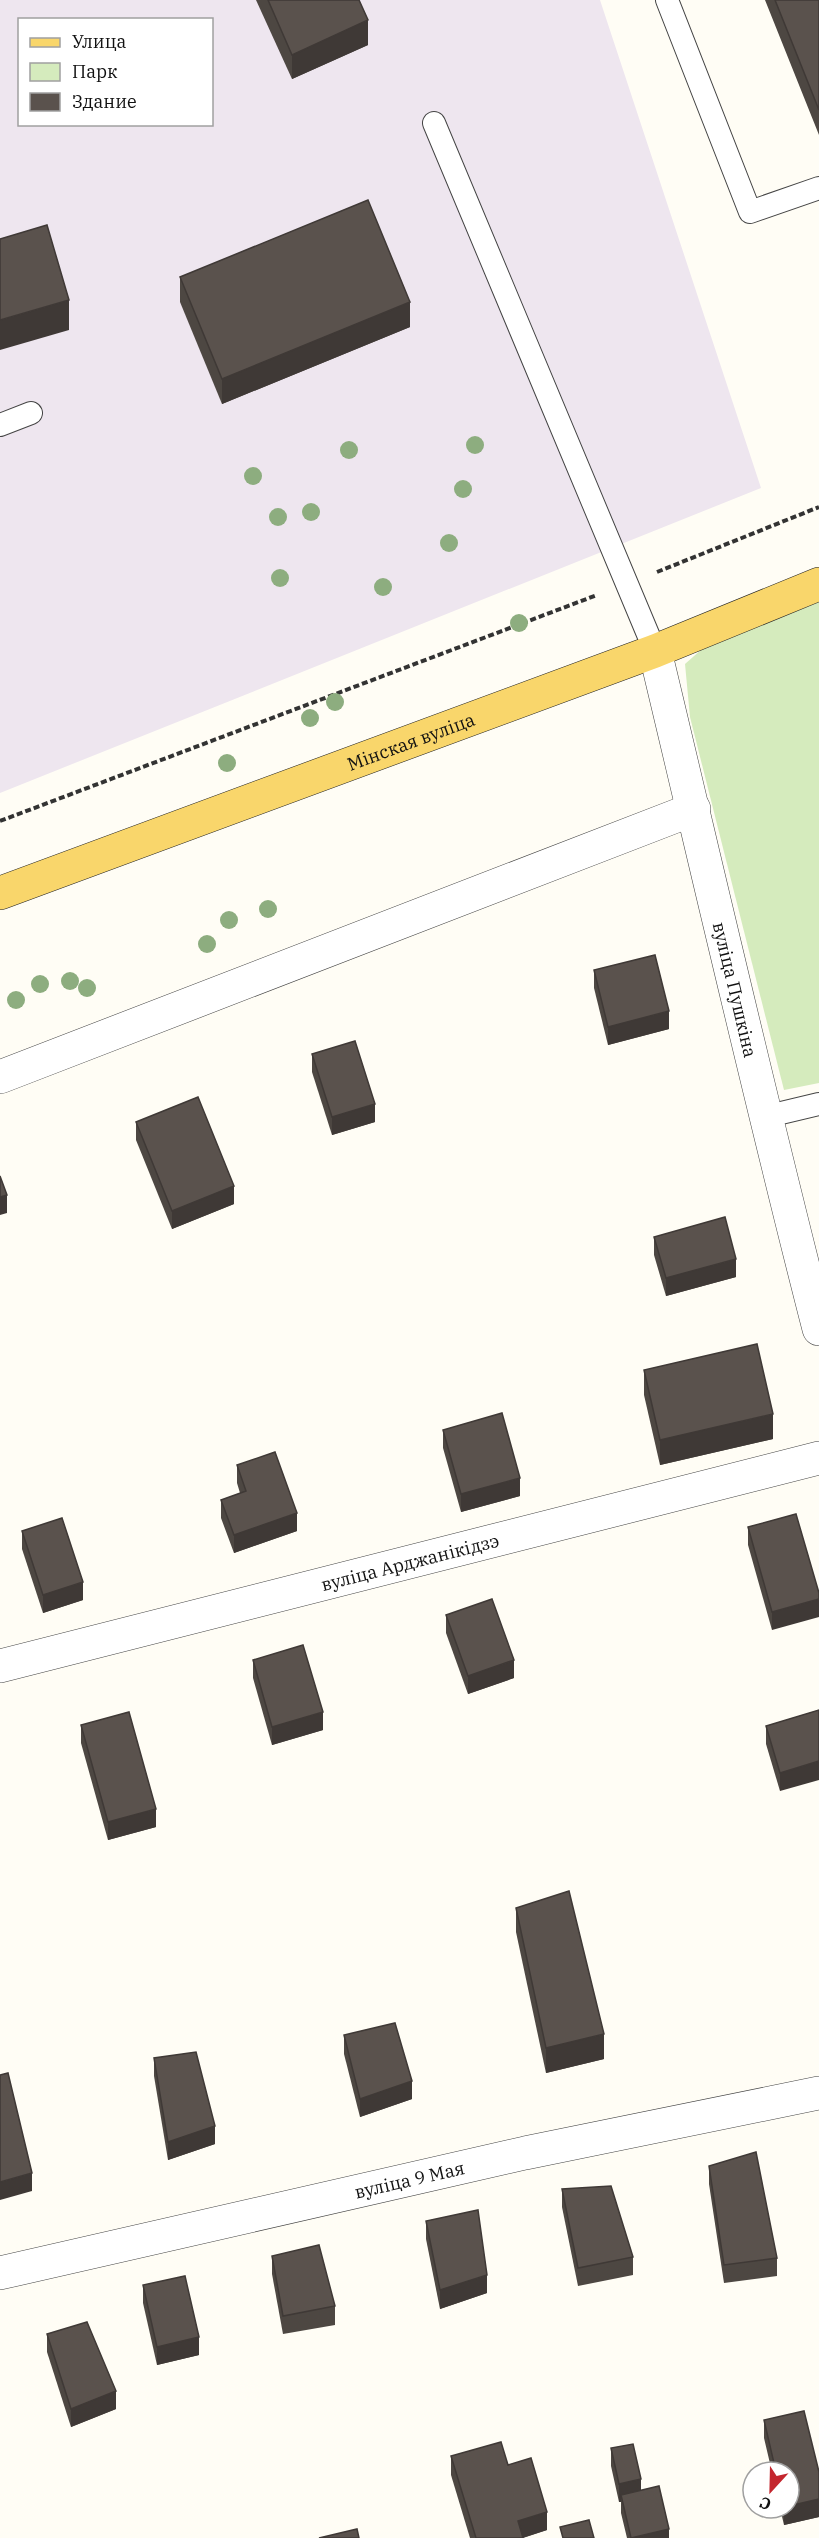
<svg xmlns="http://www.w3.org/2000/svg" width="819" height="2538" font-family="'IBM Plex Serif',serif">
<rect width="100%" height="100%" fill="#fffdf5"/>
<!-- industrial -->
<path fill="#eee6ef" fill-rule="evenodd" d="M0,0H600L761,488L0,793ZM20,20H212V124H20Z"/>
<!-- green -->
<path fill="#d5ebbd" d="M819,602V1083L784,1090L690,717L685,664L702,649Z"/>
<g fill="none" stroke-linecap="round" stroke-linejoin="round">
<!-- lane casing -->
<g stroke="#444" stroke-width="24">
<g id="lane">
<path d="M667,0L750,212L819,188"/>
<path d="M434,123L655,651"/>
<path d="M0,425L31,413"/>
<path d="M764,1117L819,1104"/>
</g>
</g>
<!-- street casing -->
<g stroke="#444" stroke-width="34">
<g id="street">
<path id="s1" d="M655,651C709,877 761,1104 819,1329"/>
<path d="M0,1077L694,809"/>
<path id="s2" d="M0,1666L819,1458"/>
<path id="s3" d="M0,2273L525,2153L819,2093"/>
</g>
</g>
<!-- primary casing -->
<g stroke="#222" stroke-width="34">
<g id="primary">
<path id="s4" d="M0,893L655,651L819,584"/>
</g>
</g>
<!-- path -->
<g stroke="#333" stroke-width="4" stroke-dasharray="6 3" stroke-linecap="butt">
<path d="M657,572L819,507"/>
<path d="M0,821L597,595"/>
</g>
<!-- lane -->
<use href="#lane" stroke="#fff" stroke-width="22"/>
<!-- street -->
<use href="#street" stroke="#fff" stroke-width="33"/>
<!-- primary -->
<use href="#primary" stroke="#f9d66b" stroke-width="33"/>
</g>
<!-- trees -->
<g fill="#8dad7f">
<circle cx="475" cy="445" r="9"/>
<circle cx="349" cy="450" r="9"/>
<circle cx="253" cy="476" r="9"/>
<circle cx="463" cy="489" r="9"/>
<circle cx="311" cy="512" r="9"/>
<circle cx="278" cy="517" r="9"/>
<circle cx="449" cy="543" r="9"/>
<circle cx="280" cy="578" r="9"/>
<circle cx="383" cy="587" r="9"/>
<circle cx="519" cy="623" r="9"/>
<circle cx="335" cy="702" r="9"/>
<circle cx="310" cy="718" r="9"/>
<circle cx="227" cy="763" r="9"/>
<circle cx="268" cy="909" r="9"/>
<circle cx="229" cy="920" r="9"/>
<circle cx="207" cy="944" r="9"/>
<circle cx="70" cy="981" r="9"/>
<circle cx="40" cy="984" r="9"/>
<circle cx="87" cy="988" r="9"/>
<circle cx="16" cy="1000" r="9"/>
</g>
<!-- wall -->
<g fill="#4d4742">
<path d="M256,0H359L368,45L292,79Z"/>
<path d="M765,0H819V135Z"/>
<path d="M180,277L410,327L222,404L180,302Z"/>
<path d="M594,970L669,1029L608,1045L594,988Z"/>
<path d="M312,1054L375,1122L332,1135L312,1072Z"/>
<path d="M136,1122L234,1204L172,1229L136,1140Z"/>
<path d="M654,1237L736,1277L666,1296L654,1255Z"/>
<path d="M644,1370L773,1439L660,1465L644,1395Z"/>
<path d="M443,1430L520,1496L461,1512L443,1448Z"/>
<path d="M237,1465L297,1531L234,1553L221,1518V1500L240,1493L237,1483Z"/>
<path d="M796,1514L772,1630L748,1545V1527Z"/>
<path d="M22,1531L83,1600L43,1613L22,1549Z"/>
<path d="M446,1615L514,1678L468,1694L446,1633Z"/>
<path d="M253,1660L323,1730L272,1745L253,1678Z"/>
<path d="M819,1710L780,1791L766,1744V1726Z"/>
<path d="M81,1725L156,1827L108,1840L81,1743Z"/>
<path d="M516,1908L604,2059L546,2073L516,1932Z"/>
<path d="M344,2035L412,2099L360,2117L344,2054Z"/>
<path d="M154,2058L215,2144L168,2160L154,2076Z"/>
<path d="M709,2166L777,2258V2276L724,2283L709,2184Z"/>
<path d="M562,2189L633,2257V2275L578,2286L562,2207Z"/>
<path d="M426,2221L487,2293L440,2309L426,2239Z"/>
<path d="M272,2256L335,2306V2325L283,2334L272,2274Z"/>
<path d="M143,2285L199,2355L157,2365L143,2303Z"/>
<path d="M47,2334L116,2409L71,2427L47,2352Z"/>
<path d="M764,2420L819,2472V2517L784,2525L780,2508H789V2472H772L764,2438Z"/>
<path d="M611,2448L641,2490L669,2538H627L621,2513V2502H619L611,2466Z"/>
<path d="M451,2456L547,2530L523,2538H470L451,2475Z"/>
</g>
<!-- shaded-wall -->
<g fill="#3f3936">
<path d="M368,20V45L292,79V55Z"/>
<path d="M69,300V330L0,350V320Z"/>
<path d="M410,302V327L222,404V379Z"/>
<path d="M669,1011V1029L608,1045V1027Z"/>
<path d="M375,1104V1122L332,1135V1117Z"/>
<path d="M234,1186V1204L172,1229V1211Z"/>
<path d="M7,1195V1213L0,1215V1197Z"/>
<path d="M736,1259V1277L666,1296V1278Z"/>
<path d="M773,1414V1439L660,1465V1440Z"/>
<path d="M520,1478V1496L461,1512V1494Z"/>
<path d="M297,1513V1531L234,1553V1535Z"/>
<path d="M83,1582V1600L43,1613V1595Z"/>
<path d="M819,1599V1617L772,1630V1612Z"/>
<path d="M514,1660V1678L468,1694V1676Z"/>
<path d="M323,1712V1730L272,1745V1727Z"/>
<path d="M819,1761V1780L780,1791V1773Z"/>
<path d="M156,1809V1827L108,1840V1822Z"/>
<path d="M604,2034V2059L546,2073V2048Z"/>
<path d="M412,2081V2099L360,2117V2099Z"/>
<path d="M215,2126V2144L168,2160V2142Z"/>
<path d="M32,2173V2191L0,2200V2182Z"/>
<path d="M487,2275V2293L440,2309V2290Z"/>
<path d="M199,2337V2355L157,2365V2347Z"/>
<path d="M116,2391V2409L71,2427V2409Z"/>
<path d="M641,2479V2497L621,2495V2502H619V2484Z"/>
<path d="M819,2499V2517L784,2525V2508H789V2506Z"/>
<path d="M547,2512V2530L522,2538L518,2521Z"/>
<path d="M669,2529V2538H631Z"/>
</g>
<!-- building -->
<g fill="#5a524d" stroke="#3f3936" stroke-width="1.5">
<path d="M268,0H359L368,20L292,55Z"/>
<path d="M775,0H819V110Z"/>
<path d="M368,200L410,302L222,379L180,277Z"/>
<path d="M47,225L69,300L0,320V239Z"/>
<path d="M655,955L669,1011L608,1027L594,970Z"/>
<path d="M355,1041L375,1104L332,1117L312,1054Z"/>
<path d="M198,1097L234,1186L172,1211L136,1122Z"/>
<path d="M0,1176L7,1195L0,1197Z"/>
<path d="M725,1217L736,1259L666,1278L654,1237Z"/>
<path d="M757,1344L773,1414L660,1440L644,1370Z"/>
<path d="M502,1413L520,1478L461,1494L443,1430Z"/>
<path d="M275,1452L297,1513L234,1535L221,1500L246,1491L237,1465Z"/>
<path d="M796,1514L819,1593V1599L772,1612L748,1527Z"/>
<path d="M62,1518L83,1582L43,1595L22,1531Z"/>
<path d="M492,1599L514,1660L468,1676L446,1615Z"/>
<path d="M303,1645L323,1712L272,1727L253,1660Z"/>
<path d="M819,1710V1761L780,1773L766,1726Z"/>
<path d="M129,1712L156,1809L108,1822L81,1725Z"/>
<path d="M569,1891L604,2034L546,2048L516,1908Z"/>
<path d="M395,2023L412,2081L360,2099L344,2035Z"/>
<path d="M196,2052L215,2126L168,2142L154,2058Z"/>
<path d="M8,2073L32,2173L0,2182V2075Z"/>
<path d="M756,2152L777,2258L724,2265L709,2166Z"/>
<path d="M611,2186L633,2257L578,2268L562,2189Z"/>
<path d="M478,2210L487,2275L440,2290L426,2221Z"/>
<path d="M319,2245L335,2306L283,2316L272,2256Z"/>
<path d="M185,2276L199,2337L157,2347L143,2285Z"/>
<path d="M87,2322L116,2391L71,2409L47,2334Z"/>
<path d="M804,2411L819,2472V2499L789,2506V2472H776L764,2420Z"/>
<path d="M501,2442L508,2465L531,2458L547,2512L518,2521L523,2538H476L451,2456Z"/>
<path d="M633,2444L641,2479L619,2484L611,2448Z"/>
<path d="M659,2486L669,2529L631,2538L621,2495Z"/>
<path d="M589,2520L594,2538H563L560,2527Z"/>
<path d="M357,2529L359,2538H319Z"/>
</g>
<g text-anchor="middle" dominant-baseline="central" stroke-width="6" stroke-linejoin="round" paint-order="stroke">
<!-- street labels -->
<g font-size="18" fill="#111" stroke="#fff">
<text stroke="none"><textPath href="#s4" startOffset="438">Мінская вуліца</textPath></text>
<text stroke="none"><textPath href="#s1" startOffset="348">вуліца Пушкіна</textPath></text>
<text stroke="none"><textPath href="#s2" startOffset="423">вуліца Арджанікідзэ</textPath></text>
<text stroke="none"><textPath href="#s3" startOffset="420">вуліца 9 Мая</textPath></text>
</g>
</g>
<!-- legend -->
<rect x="18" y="18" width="195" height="108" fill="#ffffff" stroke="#a0a0a0" stroke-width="1.5"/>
<rect x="30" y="38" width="30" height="9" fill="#f9d66b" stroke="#a0a0a0" stroke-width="1.5"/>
<text x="72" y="48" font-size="18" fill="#111111">Улица</text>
<rect x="30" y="63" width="30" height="18" fill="#d5ebbd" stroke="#a0a0a0" stroke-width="1.5"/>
<text x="72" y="78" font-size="18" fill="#111111">Парк</text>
<rect x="30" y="93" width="30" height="18" fill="#5a524d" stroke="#a0a0a0" stroke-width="1.5"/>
<text x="72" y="108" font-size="18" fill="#111111">Здание</text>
<!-- north arrow -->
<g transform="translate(771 2490) rotate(202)"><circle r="28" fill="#ffffff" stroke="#a0a0a0" stroke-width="1.5"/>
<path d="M0-4.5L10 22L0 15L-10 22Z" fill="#c4262e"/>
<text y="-9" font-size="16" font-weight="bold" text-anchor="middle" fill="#111111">С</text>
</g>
</svg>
